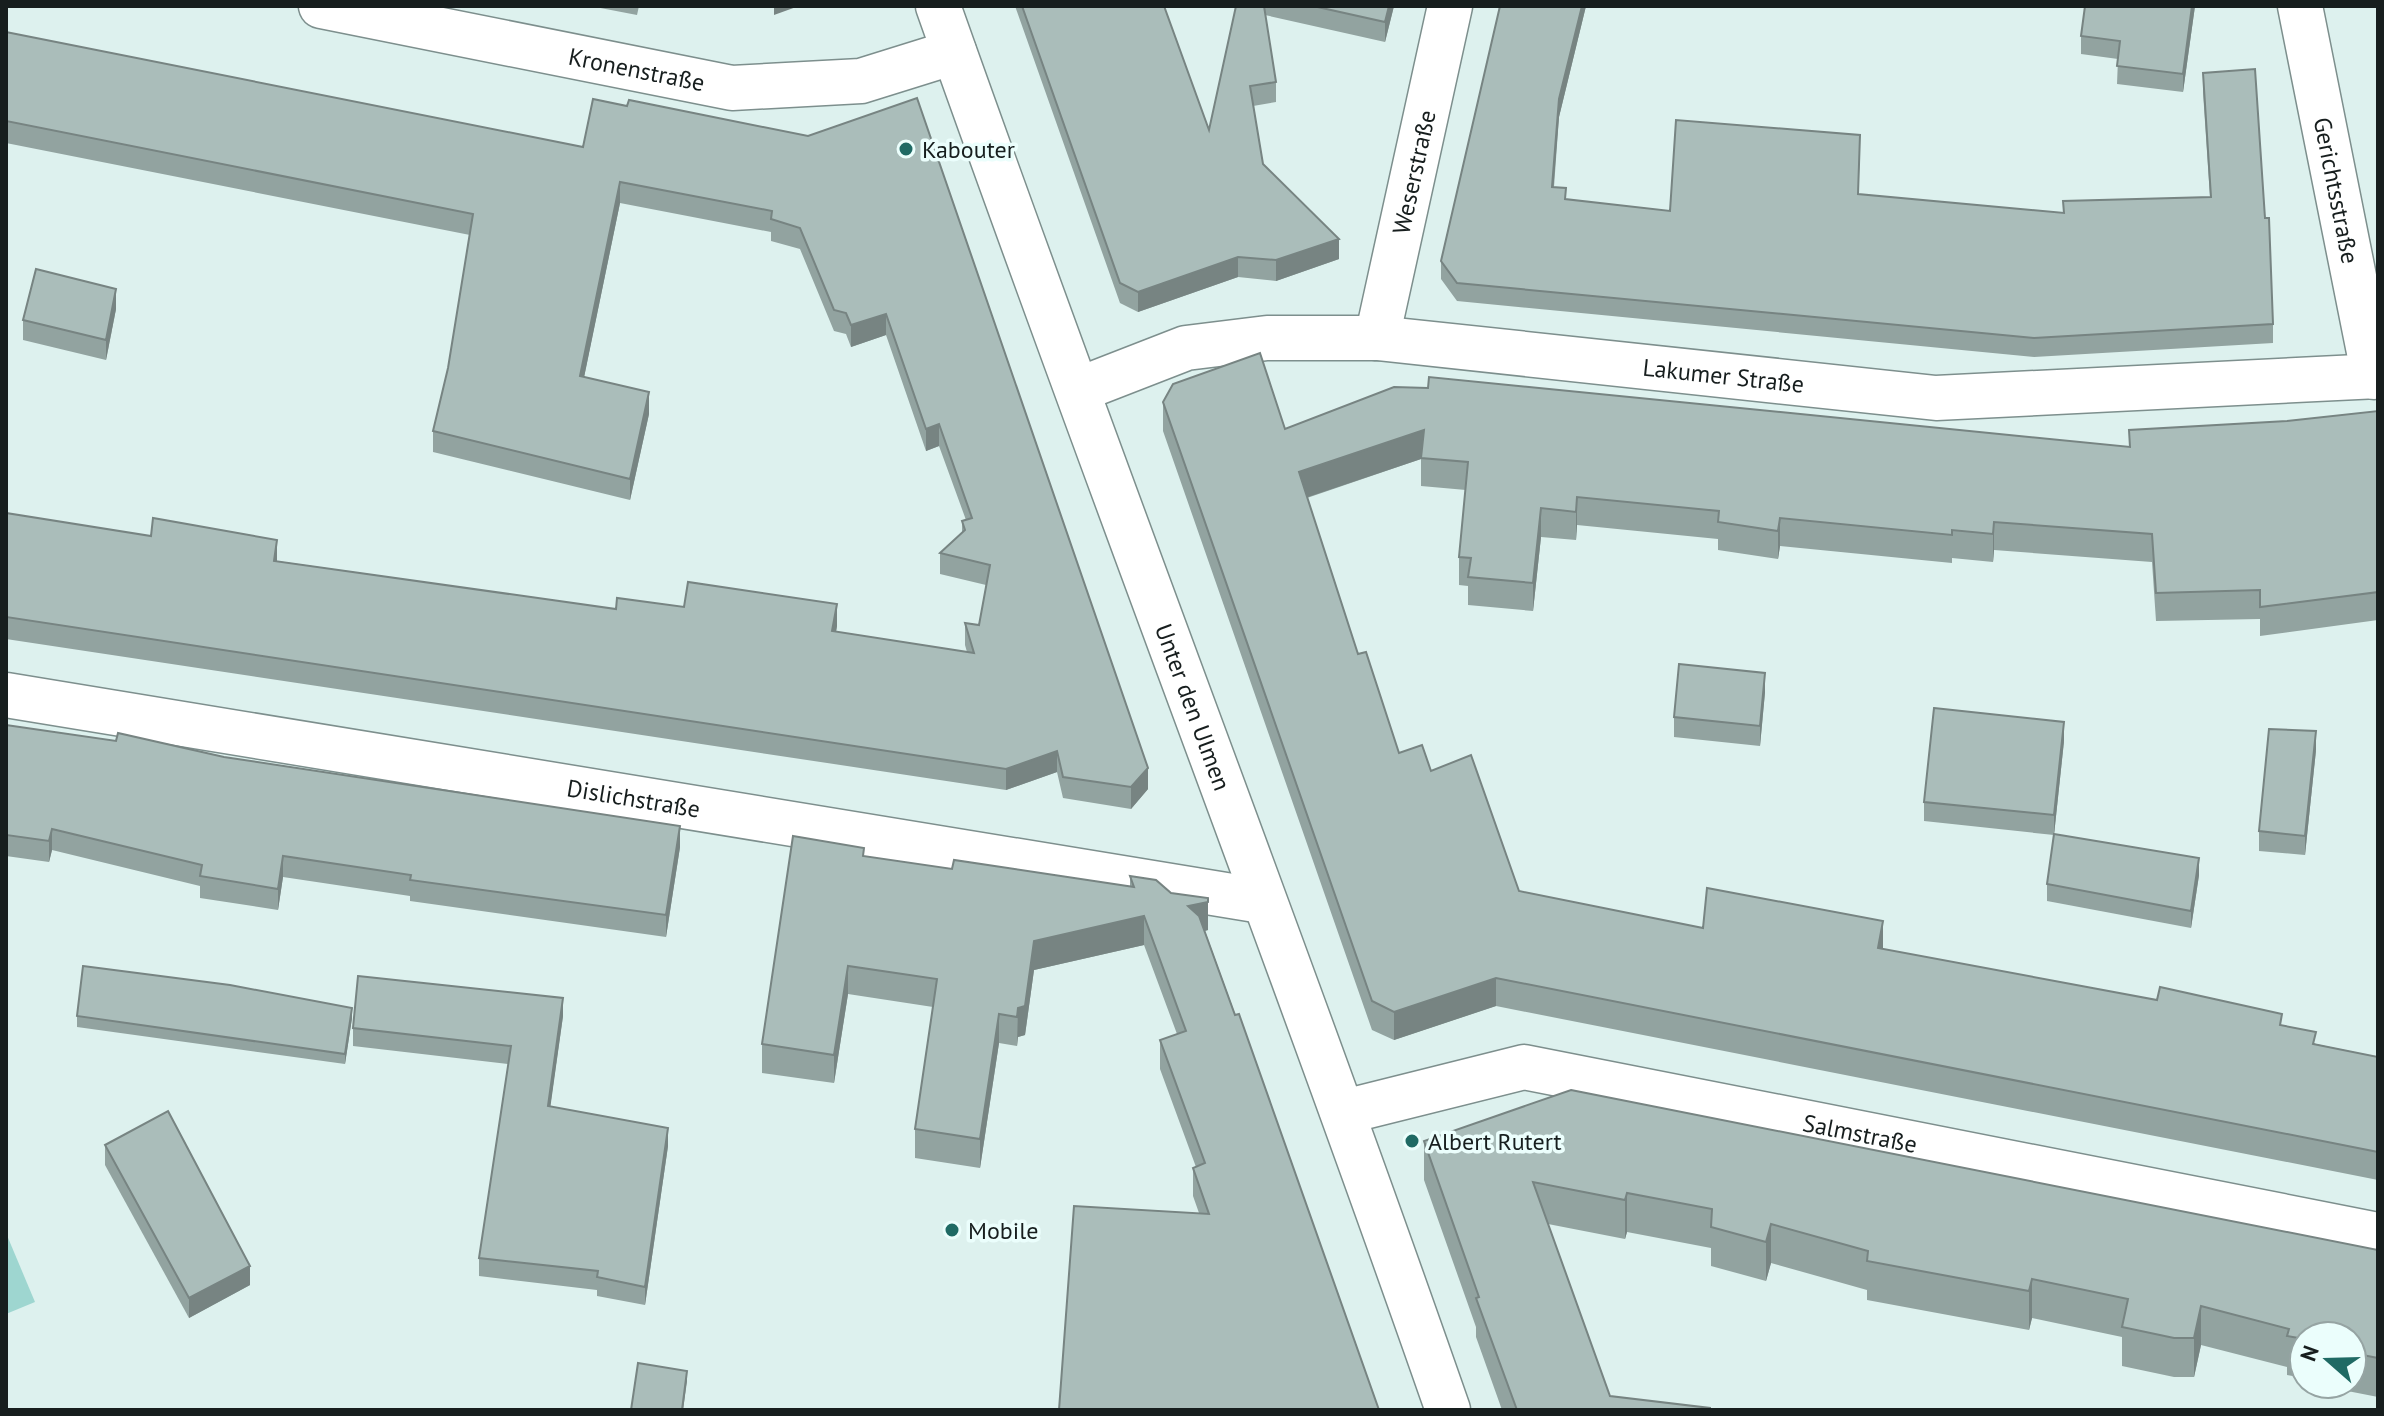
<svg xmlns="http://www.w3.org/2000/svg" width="2384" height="1416" font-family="'PT Sans',sans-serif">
<rect width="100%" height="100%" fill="#ddf1ee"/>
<!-- green -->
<path fill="#9ed6d0" d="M6,1233L35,1302L6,1314Z"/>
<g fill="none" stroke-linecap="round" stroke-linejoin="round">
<!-- minor casing -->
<g stroke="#7d8f8d" stroke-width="47">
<g id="minor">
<path id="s1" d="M321,6L732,88L861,81L954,52"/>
<path id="s2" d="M938,6C1104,476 1284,940 1448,1410"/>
<path id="s3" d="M2300,6L2374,377"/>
<path id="s4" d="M1377,338L1450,6"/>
<path id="s5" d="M1078,390L1186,348L1267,338H1377L1936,398L2378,376"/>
<path id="s6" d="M6,695L1262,901"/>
<path id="s7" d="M1344,1112L1524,1067L2378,1235"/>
</g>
</g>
<!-- minor -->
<use href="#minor" stroke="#fff" stroke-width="44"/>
</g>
<!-- wall -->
<g fill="#92a3a0">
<path d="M590,6H639L637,15Z"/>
<path d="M1015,6H1164L1209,130L1236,6H1394L1385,42L1265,15L1276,82V102L1253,106L1263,164L1339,259L1276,281L1238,277L1138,312L1120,303Z"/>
<path d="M1500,6H1586L1559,117L1554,187L1566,200L1670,211L1860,153L1858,194L2063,213V201L2210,197L2203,92V73L2265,218L2273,324V343L2034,357L1457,301L1441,279V261Z"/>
<path d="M2085,6H2195L2183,92L2117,84L2118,59L2081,54V36Z"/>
<path d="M6,32L583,147L627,106L808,136L1148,789L1131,809L1063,798L1057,772L1006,790L6,639V513L277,561L616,609L684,607L837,626L836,632L967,652L965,645V623L979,625L986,585L940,574V553L962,533V521L966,520L939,446L926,451L886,335L851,347L846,334L834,331L800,249L771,241V232L620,203L584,377L649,414L630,500L433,452V431L448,368L470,235L6,143Z"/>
<path d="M116,309L106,360L23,340V320Z"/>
<path d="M1163,402L1285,429L2129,447V430L2287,421L2378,411V620L2260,636V619L2156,621L2152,562L1994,550L1993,562L1952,558V563L1780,546L1778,559L1718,550V539L1577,525L1576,540L1541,537L1533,611L1468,605V586L1459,585V557L1466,490L1421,486V459L1307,498L1358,654L1399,753L1431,771L1519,891L1703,928L1883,949L2282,1025L2316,1044L2378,1057V1180L1496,1006L1394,1040L1372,1030L1163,431Z"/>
<path d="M1765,692L1760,746L1674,737V717Z"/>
<path d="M6,725L224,757L680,847L666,937L410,901V896L283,877L278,910L200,898V886L52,850L49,862L6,856Z"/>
<path d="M2064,741L2054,835L1924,821V802Z"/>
<path d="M2316,750L2305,855L2259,851V831Z"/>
<path d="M864,856L952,869L1130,886V876L1208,930L1205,931L1379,1410L1199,1213L1193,1196V1168L1196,1167L1160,1069V1040L1177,1034L1144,945L1034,970L1025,1035L1018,1037L1017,1046L999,1043L980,1168L915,1158V1129L933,1007L848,994L834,1083L762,1073V1044Z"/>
<path d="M2199,875L2191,928L2047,901V884Z"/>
<path d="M77,1016L352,1018L345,1064L77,1027Z"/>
<path d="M563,1016L550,1107L668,1146L645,1305L597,1296V1290L479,1276V1258L508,1064L353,1046V1028Z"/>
<path d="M1424,1141L2378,1250V1397L2322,1386V1384H2352V1336H2304V1378L2287,1375V1367L2201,1345L2194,1377H2174L2122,1366V1337L2032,1318L2029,1330L1867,1300V1290L1771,1263L1766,1281L1711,1266V1248L1627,1232L1625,1239L1548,1224L1610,1396L1710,1410H1502L1476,1337V1327L1424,1180Z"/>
<path d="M105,1145L250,1285L189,1318L105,1165Z"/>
</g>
<!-- shaded-wall -->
<g fill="#778482">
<path d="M774,6H799L774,15Z"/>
<path d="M1389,6H1394L1385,42V22Z"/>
<path d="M1582,6H1586L1559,117L1552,205V187L1559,99Z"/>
<path d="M2192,6H2195L2183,92V74Z"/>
<path d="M620,182V203L580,397V376Z"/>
<path d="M1339,239V259L1276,281V260Z"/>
<path d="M1238,257V277L1138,312V292Z"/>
<path d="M116,289V309L106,360V340Z"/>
<path d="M886,314V335L851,347V325Z"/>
<path d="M649,392V414L630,500V479Z"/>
<path d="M939,424V446L926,451V429Z"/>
<path d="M1424,430V458L1299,500V472Z"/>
<path d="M1577,497V525L1576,540V512Z"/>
<path d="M1541,508V537L1533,611V583Z"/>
<path d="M1780,518V546L1778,559V531Z"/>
<path d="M1994,522V550L1993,562V534Z"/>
<path d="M277,540V561H274Z"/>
<path d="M837,604V626L832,653V631Z"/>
<path d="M1765,673V692L1760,746V726Z"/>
<path d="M2064,722V741L2054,835V815Z"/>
<path d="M2316,731V750L2305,855V836Z"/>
<path d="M1057,751V772L1006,790V769Z"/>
<path d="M1148,768V789L1131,809V787Z"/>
<path d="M680,826V847L666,937V915Z"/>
<path d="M52,829V850L49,862V841Z"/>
<path d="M283,856V877L278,910V889Z"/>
<path d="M2199,858V875L2191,928V911Z"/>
<path d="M1208,902V930L1188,935V906Z"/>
<path d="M1144,916V945L1034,970L1025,1035L1018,1037L1017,1046L1018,1008L1034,941Z"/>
<path d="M1883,921V949L1878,948Z"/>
<path d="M848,966V994L834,1083V1055Z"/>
<path d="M1496,978V1006L1394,1040V1012Z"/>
<path d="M563,998V1016L548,1124V1106Z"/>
<path d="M352,1008V1018L345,1064V1054Z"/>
<path d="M999,1014V1043L980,1168V1139Z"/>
<path d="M668,1128V1146L645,1305V1287Z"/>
<path d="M1627,1193V1232L1625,1239V1200Z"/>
<path d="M1771,1224V1263L1766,1281V1242Z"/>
<path d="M250,1266V1285L189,1318V1298Z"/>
<path d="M2032,1279V1318L2029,1330V1291Z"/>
<path d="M2201,1306V1345L2194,1377V1338Z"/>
<path d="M687,1371V1381L683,1410H682Z"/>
</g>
<!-- building -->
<g fill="#aabdba" stroke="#778482" stroke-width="2">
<path d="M1022,6H1164L1209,130L1236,6H1264L1276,82L1250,86L1263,164L1339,239L1276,260L1238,257L1138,292L1120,283Z"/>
<path d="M1313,6H1389L1385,22Z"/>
<path d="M1500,6H1582L1559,99L1552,187L1566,188L1565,199L1670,211L1676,120L1860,135L1858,194L2064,213L2063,201L2211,197L2203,73L2255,69L2265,218H2269L2273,324L2034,338L1457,283L1441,261Z"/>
<path d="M2085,6H2192L2183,74L2117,66L2120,41L2081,36Z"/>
<path d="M6,32L583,147L593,99L627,106L629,100L808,136L917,98L1148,768L1131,787L1063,777L1057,751L1006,769L6,617V513L151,536L153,518L277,540L274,561L616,609L617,598L684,607L688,582L837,604L832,631L974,653L965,623L979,625L990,565L940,553L965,530L962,521L972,518L939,424L926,429L886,314L851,325L846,313L834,310L800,228L771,219L772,211L620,182L580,376L649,392L630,479L433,431L448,368L473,214L6,121Z"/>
<path d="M36,269L116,289L106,340L23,320Z"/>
<path d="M1260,353L1285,429L1394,387L1428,388L1429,377L2130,447L2129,430L2287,421L2378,411V592L2260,607V590L2156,593L2152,534L1994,522L1993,534L1952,530V535L1780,518L1778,531L1718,522L1719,511L1577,497L1576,512L1541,508L1533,583L1468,577L1471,558L1459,557L1468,462L1421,458L1424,430L1299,472L1358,654L1366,652L1399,753L1422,745L1431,771L1471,755L1519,891L1703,928L1707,888L1883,921L1878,948L2157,1000L2160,987L2282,1014L2280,1025L2316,1032L2313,1044L2378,1057V1152L1496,978L1394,1012L1372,1001L1163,402L1173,384Z"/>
<path d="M1679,664L1765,673L1760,726L1674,717Z"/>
<path d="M1934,708L2064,722L2054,815L1924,802Z"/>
<path d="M6,725L116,741L118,733L224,757L680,826L666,915L410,880L411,875L283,856L278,889L200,876L202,865L52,829L49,841L6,835Z"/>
<path d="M2269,729L2316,731L2305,836L2259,831Z"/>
<path d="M2054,834L2199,858L2191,911L2047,884Z"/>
<path d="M793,836L864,848L863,856L952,869L954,860L1134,887L1130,876L1156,880L1171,893L1208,898V902L1188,906L1199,916L1235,1015L1239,1014L1379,1410H1059L1074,1206L1209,1214L1193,1168L1205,1163L1160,1040L1186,1031L1144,916L1034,941L1025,1006L1018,1008L1017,1017L999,1014L980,1139L915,1129L937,979L848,966L834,1055L762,1044Z"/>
<path d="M83,966L230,985L352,1008L345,1054L77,1016Z"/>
<path d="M358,976L563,998L548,1106L668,1128L645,1287L597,1277L598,1271L479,1258L511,1046L353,1028Z"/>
<path d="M1571,1090L2378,1250V1358L2352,1353V1336H2304V1339L2287,1336L2289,1329L2201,1306L2194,1338H2174L2122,1327L2128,1299L2032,1279L2029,1291L1867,1261L1868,1251L1771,1224L1766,1242L1711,1227L1712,1209L1627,1193L1625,1200L1533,1182L1610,1396L1710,1408V1410H1517L1476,1298L1479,1297L1424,1141Z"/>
<path d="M168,1111L250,1266L189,1298L105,1145Z"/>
<path d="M638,1363L687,1371L682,1410H631Z"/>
</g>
<!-- markers -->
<g fill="#1f6a64" stroke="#ebfefc" stroke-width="3">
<circle cx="906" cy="149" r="8"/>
<circle cx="1412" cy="1141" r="8"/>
<circle cx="952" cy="1230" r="8"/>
</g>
<g text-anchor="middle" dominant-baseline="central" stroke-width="7" stroke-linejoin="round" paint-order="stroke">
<!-- street labels -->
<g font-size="24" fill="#171e1e" stroke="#ebfefc">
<text stroke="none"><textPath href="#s1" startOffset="322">Kronenstraße</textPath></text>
<text stroke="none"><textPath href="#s4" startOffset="170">Weserstraße</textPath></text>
<text stroke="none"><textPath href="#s3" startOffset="188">Gerichtsstraße</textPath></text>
<text stroke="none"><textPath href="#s5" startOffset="656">Lakumer Straße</textPath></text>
<text stroke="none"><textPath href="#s2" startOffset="746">Unter den Ulmen</textPath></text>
<text stroke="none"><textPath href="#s6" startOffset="636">Dislichstraße</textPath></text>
<text stroke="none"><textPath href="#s7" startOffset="528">Salmstraße</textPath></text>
</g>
<!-- poi labels -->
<g font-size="24" fill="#171e1e" stroke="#ebfefc" text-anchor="start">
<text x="922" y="149">Kabouter</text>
<text x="1428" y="1141">Albert Rutert</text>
<text x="968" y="1230">Mobile</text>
</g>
</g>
<!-- border -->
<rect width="2384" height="1416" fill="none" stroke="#171e1e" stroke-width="16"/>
<!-- north arrow -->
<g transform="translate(2328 1360) rotate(290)"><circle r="38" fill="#ebfefc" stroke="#96a4a3" stroke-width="2"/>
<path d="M0-6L14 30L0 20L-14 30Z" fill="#1f6a64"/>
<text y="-12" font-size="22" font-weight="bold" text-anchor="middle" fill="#171e1e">N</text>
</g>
</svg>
